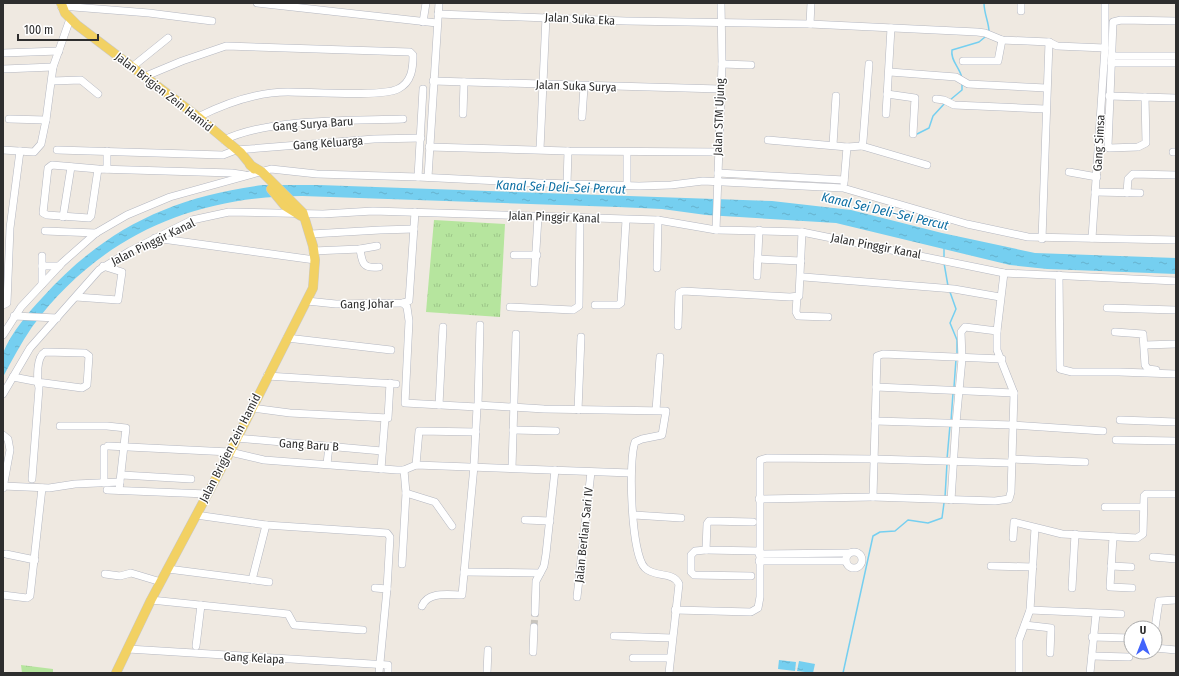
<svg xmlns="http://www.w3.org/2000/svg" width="1179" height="676" font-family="'Fira Sans Condensed',sans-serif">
<defs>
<pattern id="grass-tufts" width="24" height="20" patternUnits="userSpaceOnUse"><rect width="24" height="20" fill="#b6e59e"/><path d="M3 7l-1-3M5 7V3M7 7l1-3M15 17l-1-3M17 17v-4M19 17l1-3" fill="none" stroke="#9dc588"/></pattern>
<pattern id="water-ripples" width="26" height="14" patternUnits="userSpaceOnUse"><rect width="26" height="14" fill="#75cff0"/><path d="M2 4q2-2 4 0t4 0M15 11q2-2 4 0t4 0" fill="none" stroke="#66b2ce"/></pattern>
</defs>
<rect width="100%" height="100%" fill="#efe9e1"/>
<!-- grass -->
<g fill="url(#grass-tufts)">
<path d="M434,220L505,224L500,317L426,312Z"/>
<path d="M21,665L53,669V673H22Z"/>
</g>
<!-- water -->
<g fill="url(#water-ripples)">
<path d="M263,185H319L772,201L851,210L942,233L1035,253L1176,258V274L1047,269L1010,265L836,223L706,215L662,209L618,207L302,196C193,196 98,237 32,327C21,343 12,360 3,377C3,370 1,359 3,353C11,333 28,313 42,298C104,229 171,197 263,185Z"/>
<path d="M779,660L796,662L795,671L778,669Z"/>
<path d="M799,661L815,664L813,673L797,671Z"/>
</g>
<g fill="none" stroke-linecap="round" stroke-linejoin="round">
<!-- stream -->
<g stroke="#75cff0" stroke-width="1.5">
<path d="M984,3C984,14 989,22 989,32"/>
<path d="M962,78C960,68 950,60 952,50L979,42L985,37"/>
<path d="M950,100L962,90V84"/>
<path d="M917,134L929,128L933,116L945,103"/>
<path d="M944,259V249"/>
<path d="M944,263L948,286"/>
<path d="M950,292L956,309L950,323L957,340V356"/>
<path d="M954,387L956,359"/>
<path d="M951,421L953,393"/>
<path d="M947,459L950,425"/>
<path d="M945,497L947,463"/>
<path d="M843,673L873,536L880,532L895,531L908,520L928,523L942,518L944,503"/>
</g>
<!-- minor-tunnel -->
<path stroke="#c8c4bd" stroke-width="7" stroke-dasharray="7 3.5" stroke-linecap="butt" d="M534,627L535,613"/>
<!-- minor casing -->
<g stroke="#b4b7c1" stroke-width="8">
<g id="minor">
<path d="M257,3L437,23"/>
<path d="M61,6L149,13L212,21"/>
<path d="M1021,11V3"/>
<path d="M438,14L626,21L810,24L977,32L985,33L1002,40L1049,42L1057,46L1105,48"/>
<path d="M423,22L426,3"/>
<path d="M810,24L811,3"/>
<path d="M3,53L59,51"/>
<path d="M1112,56H1176"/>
<path d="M963,61H998L1002,40"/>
<path d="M1111,63H1176"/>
<path d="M722,64L751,65"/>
<path d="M132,67L168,38"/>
<path d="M3,69L53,67"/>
<path d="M890,72L956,77L968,84L1046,88"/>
<path d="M146,76L182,61L226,46L410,52L413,55C413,68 412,82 398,89C382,97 311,92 288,92C256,92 226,103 198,117"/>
<path d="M52,81L81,80L98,94"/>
<path d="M433,81L720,89"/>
<path d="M887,94L915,98L913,134"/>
<path d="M1109,96L1176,98"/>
<path d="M1145,97L1146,143L1138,147L1109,148L1108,146L1113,22L1121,20L1176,21"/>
<path d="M936,99L944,100L954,105L1045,109"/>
<path d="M463,114L464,82"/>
<path d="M886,114L891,28"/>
<path d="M582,117L584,87"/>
<path d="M9,119L46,120"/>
<path d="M224,140C270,118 351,121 403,119"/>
<path d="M768,140L847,147L844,183"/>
<path d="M833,145L836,96"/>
<path d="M862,146L927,165"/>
<path d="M429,147L568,151L718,152"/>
<path d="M847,147L862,146L863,141L869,64"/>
<path d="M540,149L546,17"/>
<path d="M3,150L34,152L41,144L46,120L53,67L70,19"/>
<path d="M57,150L223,155L236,150L374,139L421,138"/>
<path d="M1173,152H1176"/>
<path d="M98,169L91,216L89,218L47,215L43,213L48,168L52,165L98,169L232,173L245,175"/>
<path d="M107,169V151"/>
<path d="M1069,172L1097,177"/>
<path d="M718,173L844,180"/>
<path d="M418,177L423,89"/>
<path d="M428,177L439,3"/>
<path d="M567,184L568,151"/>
<path d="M627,185V152"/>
<path d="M1095,192L1140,193"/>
<path d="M1127,193L1128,179L1133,174L1176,175"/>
<path d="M63,217L71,167"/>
<path d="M716,230L722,64L721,3"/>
<path d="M45,231L96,233"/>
<path d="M311,234L380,230L414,229"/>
<path d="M155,238L315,260"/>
<path d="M1092,238L1105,48V3"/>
<path d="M1042,239L1049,42"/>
<path d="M360,249C362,263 363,269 379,267"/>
<path d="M313,251L360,249L377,246"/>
<path d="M514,255H537"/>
<path d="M758,259L801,261"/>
<path d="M42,266H59"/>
<path d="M657,268L658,220"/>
<path d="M1059,275L1060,369L1072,372H1119L1176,374"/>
<path d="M757,276L759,230"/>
<path d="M804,277L954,289L1000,297"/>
<path d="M534,283L538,217"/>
<path d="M42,284V256"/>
<path d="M76,297L118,300L122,272L103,266"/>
<path d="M797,297L796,312L798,316L828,317"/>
<path d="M307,301L336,304L403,303L409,301L415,212"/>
<path d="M403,303L407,307L409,321L405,403L477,407L478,405L544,409L666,411L662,435L642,439L635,442C628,460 631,555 645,568C655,578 673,571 679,584L669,673"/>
<path d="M3,305L7,303L10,228L20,151"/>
<path d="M595,305H618L621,303L626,220"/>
<path d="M510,307L573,310L579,306L580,218"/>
<path d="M1107,308L1176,310"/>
<path d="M14,316L57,318"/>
<path d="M678,326L679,293L683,291L790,297L799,296L802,232"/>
<path d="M1115,332L1143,334L1145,365L1148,369L1156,370"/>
<path d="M3,335L21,307L62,263L96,233L108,226L127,215L170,197L271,169L317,174L418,177L539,183L639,186L671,185L703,181L843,188L967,224L1028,237L1176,240"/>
<path d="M287,338L391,350"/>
<path d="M1145,345L1176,344"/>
<path d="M1002,359L883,354L877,356L873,497L995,501L1009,499L1011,492L1014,393L997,350V331L1004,273"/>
<path d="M267,376L396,384"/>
<path d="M13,377L34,381L37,382L82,388L87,385L89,356L85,353L45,352C36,357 37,379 39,388L32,479"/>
<path d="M876,387L1014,393"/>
<path d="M3,394L30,348L99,270L130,251L192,220L229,212L323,214L373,211L658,220L716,230L802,232L1004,273L1176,281"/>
<path d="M439,405L443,327"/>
<path d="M478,405L480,325"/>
<path d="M252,408L290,413L388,418L390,383"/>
<path d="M578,410L581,337"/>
<path d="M656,410L660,357"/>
<path d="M1120,420L1176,422"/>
<path d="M875,421L1013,425L1103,431"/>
<path d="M60,426H107L126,428L119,490"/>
<path d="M513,430L556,431"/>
<path d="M3,435L8,439L10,450L3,488"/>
<path d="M236,438L382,451"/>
<path d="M1116,440L1176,441"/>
<path d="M108,446L230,452L264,460L397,470H404L416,465L631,473"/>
<path d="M104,448V483"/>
<path d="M1012,459L1085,462"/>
<path d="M327,464L329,446"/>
<path d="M416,465L419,431L476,432"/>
<path d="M512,468L516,334"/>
<path d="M381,469L385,418"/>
<path d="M122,475L191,479"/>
<path d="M3,486L49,488L75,484L120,482"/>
<path d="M107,490L207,494"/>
<path d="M406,493L435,502L452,526"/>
<path d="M759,499L873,497"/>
<path d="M951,500L956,423L962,359L961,332L965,327L997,331"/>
<path d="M1105,507H1143"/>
<path d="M196,515L266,525L252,580"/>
<path d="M634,515L681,518"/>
<path d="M525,520L550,521"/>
<path d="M753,522L709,521L707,524L706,550L759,551"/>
<path d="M266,525L387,533L390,537L387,589"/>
<path d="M1113,537L1110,587L1132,588"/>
<path d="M1013,538L1014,522L1062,534L1137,538L1143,534L1144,496L1146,494H1176"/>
<path d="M706,550L695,551L691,555V572L694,575L751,576"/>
<circle cx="854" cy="560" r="8"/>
<path d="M6,554L35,560"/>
<path d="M759,554L849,553"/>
<path d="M1153,557L1176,559"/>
<path d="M759,561H846"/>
<path d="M402,564L406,493L404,470"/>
<path d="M991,566L1033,567"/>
<path d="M1111,566L1131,567"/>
<path d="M168,569L269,582"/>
<path d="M464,572L540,573"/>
<path d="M105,574L120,576L131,573L161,582"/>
<path d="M375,588L387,589L379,673"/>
<path d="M1072,588L1075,534"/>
<path d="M3,595L27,598L30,596L42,488"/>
<path d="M577,597L591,472"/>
<path d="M151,600L288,614L294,625L363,630"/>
<path d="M422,606C428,591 449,595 462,595L474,466L477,407"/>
<path d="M675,610L751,612L758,608L760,597V460L767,458L874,459L1011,463"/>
<path d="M1030,610L1121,614"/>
<path d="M535,613L536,581L544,566L546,554L555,470"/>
<path d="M1025,625L1051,628L1050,653"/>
<path d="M1155,628L1159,601L1176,600"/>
<path d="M614,636L672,638"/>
<path d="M1092,637L1131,638"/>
<path d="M196,646L201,605"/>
<path d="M1155,648L1176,650"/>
<path d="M128,649L388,665V673"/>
<path d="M533,652L534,627"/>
<path d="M1092,656L1129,657"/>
<path d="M633,658H670"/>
<path d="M487,673L488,650"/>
<path d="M1019,673V640L1030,610L1035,528"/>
<path d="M1090,673L1096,614"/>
</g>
</g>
<!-- major casing -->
<g stroke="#c9c9c9" stroke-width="10">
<g id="major">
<path d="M61,3L65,13L77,25L198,117L241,153L254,169"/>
<path d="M271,189L285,206L301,216"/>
<path d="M116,673L151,600L230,452L313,288L315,260L313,246L303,213L262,172L250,165"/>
</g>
</g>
<!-- minor -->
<use href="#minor" stroke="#fff" stroke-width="7"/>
<!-- major -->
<use href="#major" stroke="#f2d163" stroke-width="9"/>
</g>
<g text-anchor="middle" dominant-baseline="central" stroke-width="3" stroke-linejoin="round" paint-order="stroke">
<!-- street labels -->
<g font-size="12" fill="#2e2e2e" stroke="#fff">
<text transform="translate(580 19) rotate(3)">Jalan Suka Eka</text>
<text transform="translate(576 86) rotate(2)">Jalan Suka Surya</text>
<text transform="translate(164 92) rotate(38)">Jalan Brigjen Zein Hamid</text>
<text transform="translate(719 117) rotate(-88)">Jalan STM Ujung</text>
<text transform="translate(313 124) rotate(-4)">Gang Surya Baru</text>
<text transform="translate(328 143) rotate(-4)">Gang Keluarga</text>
<text transform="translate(1099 143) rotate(-87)">Gang Simsa</text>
<text transform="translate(554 217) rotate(2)">Jalan Pinggir Kanal</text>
<text transform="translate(153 242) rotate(-26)">Jalan Pinggir Kanal</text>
<text transform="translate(876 246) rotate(11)">Jalan Pinggir Kanal</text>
<text transform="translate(367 304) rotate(-1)">Gang Johar</text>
<text transform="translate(309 445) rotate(4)">Gang Baru B</text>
<text transform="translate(230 448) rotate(-63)">Jalan Brigjen Zein Hamid</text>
<text transform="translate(584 535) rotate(-84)">Jalan Berlian Sari IV</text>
<text transform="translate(254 658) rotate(3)">Gang Kelapa</text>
</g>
<!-- water labels -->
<g font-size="13" font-style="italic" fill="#0d6fa3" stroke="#fff">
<text transform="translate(561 187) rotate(2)">Kanal Sei Deli–Sei Percut</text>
<text transform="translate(885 211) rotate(13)">Kanal Sei Deli–Sei Percut</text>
</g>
</g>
<!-- border -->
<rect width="1179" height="676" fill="none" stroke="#2e2e2e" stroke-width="8"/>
<!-- north arrow -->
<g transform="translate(1143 640)"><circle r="19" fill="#ffffff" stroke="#ababab"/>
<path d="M0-3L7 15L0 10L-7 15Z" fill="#4264fb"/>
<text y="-6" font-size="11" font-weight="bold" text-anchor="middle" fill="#2e2e2e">U</text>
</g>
<!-- scale -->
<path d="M18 34v6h80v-6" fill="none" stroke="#2e2e2e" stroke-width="2"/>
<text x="24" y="34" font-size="12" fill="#2e2e2e" stroke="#ffffff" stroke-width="3" paint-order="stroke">100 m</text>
</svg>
